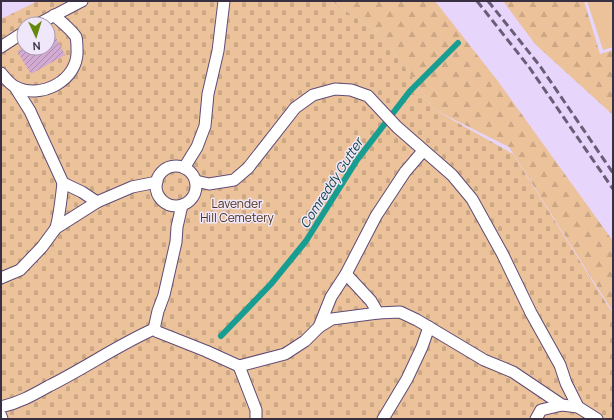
<svg xmlns="http://www.w3.org/2000/svg" width="614" height="420" font-family="Manrope,sans-serif">
<defs>
<pattern id="forest-firs" width="22" height="20" patternUnits="userSpaceOnUse"><rect width="22" height="20" fill="#ecc29a"/><path d="M5 1l3.5 6h-7zM16 11l3.5 6h-7z" fill="#cba786"/></pattern>
<pattern id="cemetery-stones" width="16" height="16" patternUnits="userSpaceOnUse"><rect width="16" height="16" fill="#ecc29a"/><path d="M2 7V4a2 2 0 0 1 4 0v3zM10 15v-3a2 2 0 0 1 4 0v3z" fill="#cba786"/></pattern>
<pattern id="building-hatch" width="6" height="6" patternUnits="userSpaceOnUse"><rect width="6" height="6" fill="#d2aad2"/><path d="M-1 1l2-2M0 6l6-6M5 7l2-2" fill="none" stroke="#ab8bac"/></pattern>
</defs>
<rect width="100%" height="100%" fill="#e7d5fc"/>
<!-- forest -->
<g fill="url(#forest-firs)">
<path d="M331,1H435L497,80L613,241V312L509,147L435,110L382,35Z"/>
<path d="M503,1H584L600,54L613,50V115L535,44Z"/>
</g>
<!-- cemetery -->
<path fill="url(#cemetery-stones)" fill-rule="evenodd" d="M38,1H331L382,35L435,110L513,154L613,314V419H1V19ZM24,24H48V48H24Z"/>
<!-- garden -->
<path fill="#ecc29a" d="M587,1H613V47L603,50Z"/>
<g fill="none" stroke-linecap="round" stroke-linejoin="round">
<!-- stream -->
<path stroke="#179d92" stroke-width="6" d="M221,336L271,284L306,241L357,160L410,91L458,43"/>
</g>
<!-- building -->
<path fill="url(#building-hatch)" d="M53,32L65,55L31,74L17,51L24,48H48V35Z"/>
<g fill="none" stroke-linecap="round" stroke-linejoin="round">
<!-- service casing -->
<g stroke="#5f4b75" stroke-width="13">
<g id="service">
<path d="M38,24L82,1"/>
<path d="M1,47L24,32"/>
<path d="M1,73C5,78 9,83 14,86C40,101 79,80 77,50C77,46 77,41 76,37C72,30 60,21 54,15"/>
<path d="M15,87L30,111L63,183L82,192L97,202L132,187L157,182"/>
<circle cx="176" cy="186" r="20"/>
<path d="M184,168L197,147L205,126L208,94L218,51L224,1"/>
<path d="M196,181L209,184L234,180L248,168L295,108L313,95L335,89L351,90L368,96L397,127L452,175L472,199L503,255L531,313L560,365L566,383L578,407L597,419"/>
<path d="M182,205L177,227L176,242L164,295L158,311L154,329L158,332L206,351L239,366"/>
<path d="M56,228C60,213 61,199 63,183"/>
<path d="M346,274L371,301L378,313L400,312L417,320L484,360L513,372L562,405L578,407"/>
<path d="M1,278L20,270L42,247L56,228L97,202"/>
<path d="M319,327L332,319L378,313"/>
<path d="M1,407C19,403 33,395 49,386C85,368 118,345 154,329"/>
<path d="M1,416L2,419"/>
<path d="M256,419V410L239,366L285,354L305,341L319,327L331,297L346,274L376,216L405,172L423,151"/>
<path d="M383,419L407,379L422,347L429,327"/>
<path d="M536,419L541,410L562,405"/>
</g>
</g>
<!-- service -->
<use href="#service" stroke="#fff" stroke-width="11"/>
<!-- rail -->
<g stroke="#6a5e77" stroke-width="3" stroke-dasharray="8 4" stroke-linecap="butt">
<path d="M477,1L529,67L613,189"/>
<path d="M488,1L540,66L613,173"/>
</g>
</g>
<g text-anchor="middle" dominant-baseline="central" stroke-width="3" stroke-linejoin="round" paint-order="stroke">
<!-- park labels -->
<g font-size="12" fill="#4c3318" stroke="#f0e7fb">
<text x="237" y="203">Lavender<tspan x="237" dy="14">Hill Cemetery</tspan></text>
</g>
<!-- water labels -->
<g font-size="13" font-style="italic" fill="#0d433e" stroke="#f0e7fb">
<text transform="translate(331 183) rotate(-57)">Comreddy Gutter</text>
</g>
</g>
<!-- border -->
<rect width="614" height="420" fill="none" stroke="#382f42" stroke-width="4"/>
<!-- north arrow -->
<g transform="translate(36 36) rotate(176)"><circle r="19" fill="#f0e7fb" stroke="#a69db1"/>
<path d="M0-3L7 15L0 10L-7 15Z" fill="#65880b"/>
<text y="-6" font-size="11" font-weight="bold" text-anchor="middle" fill="#382f42">N</text>
</g>
</svg>
